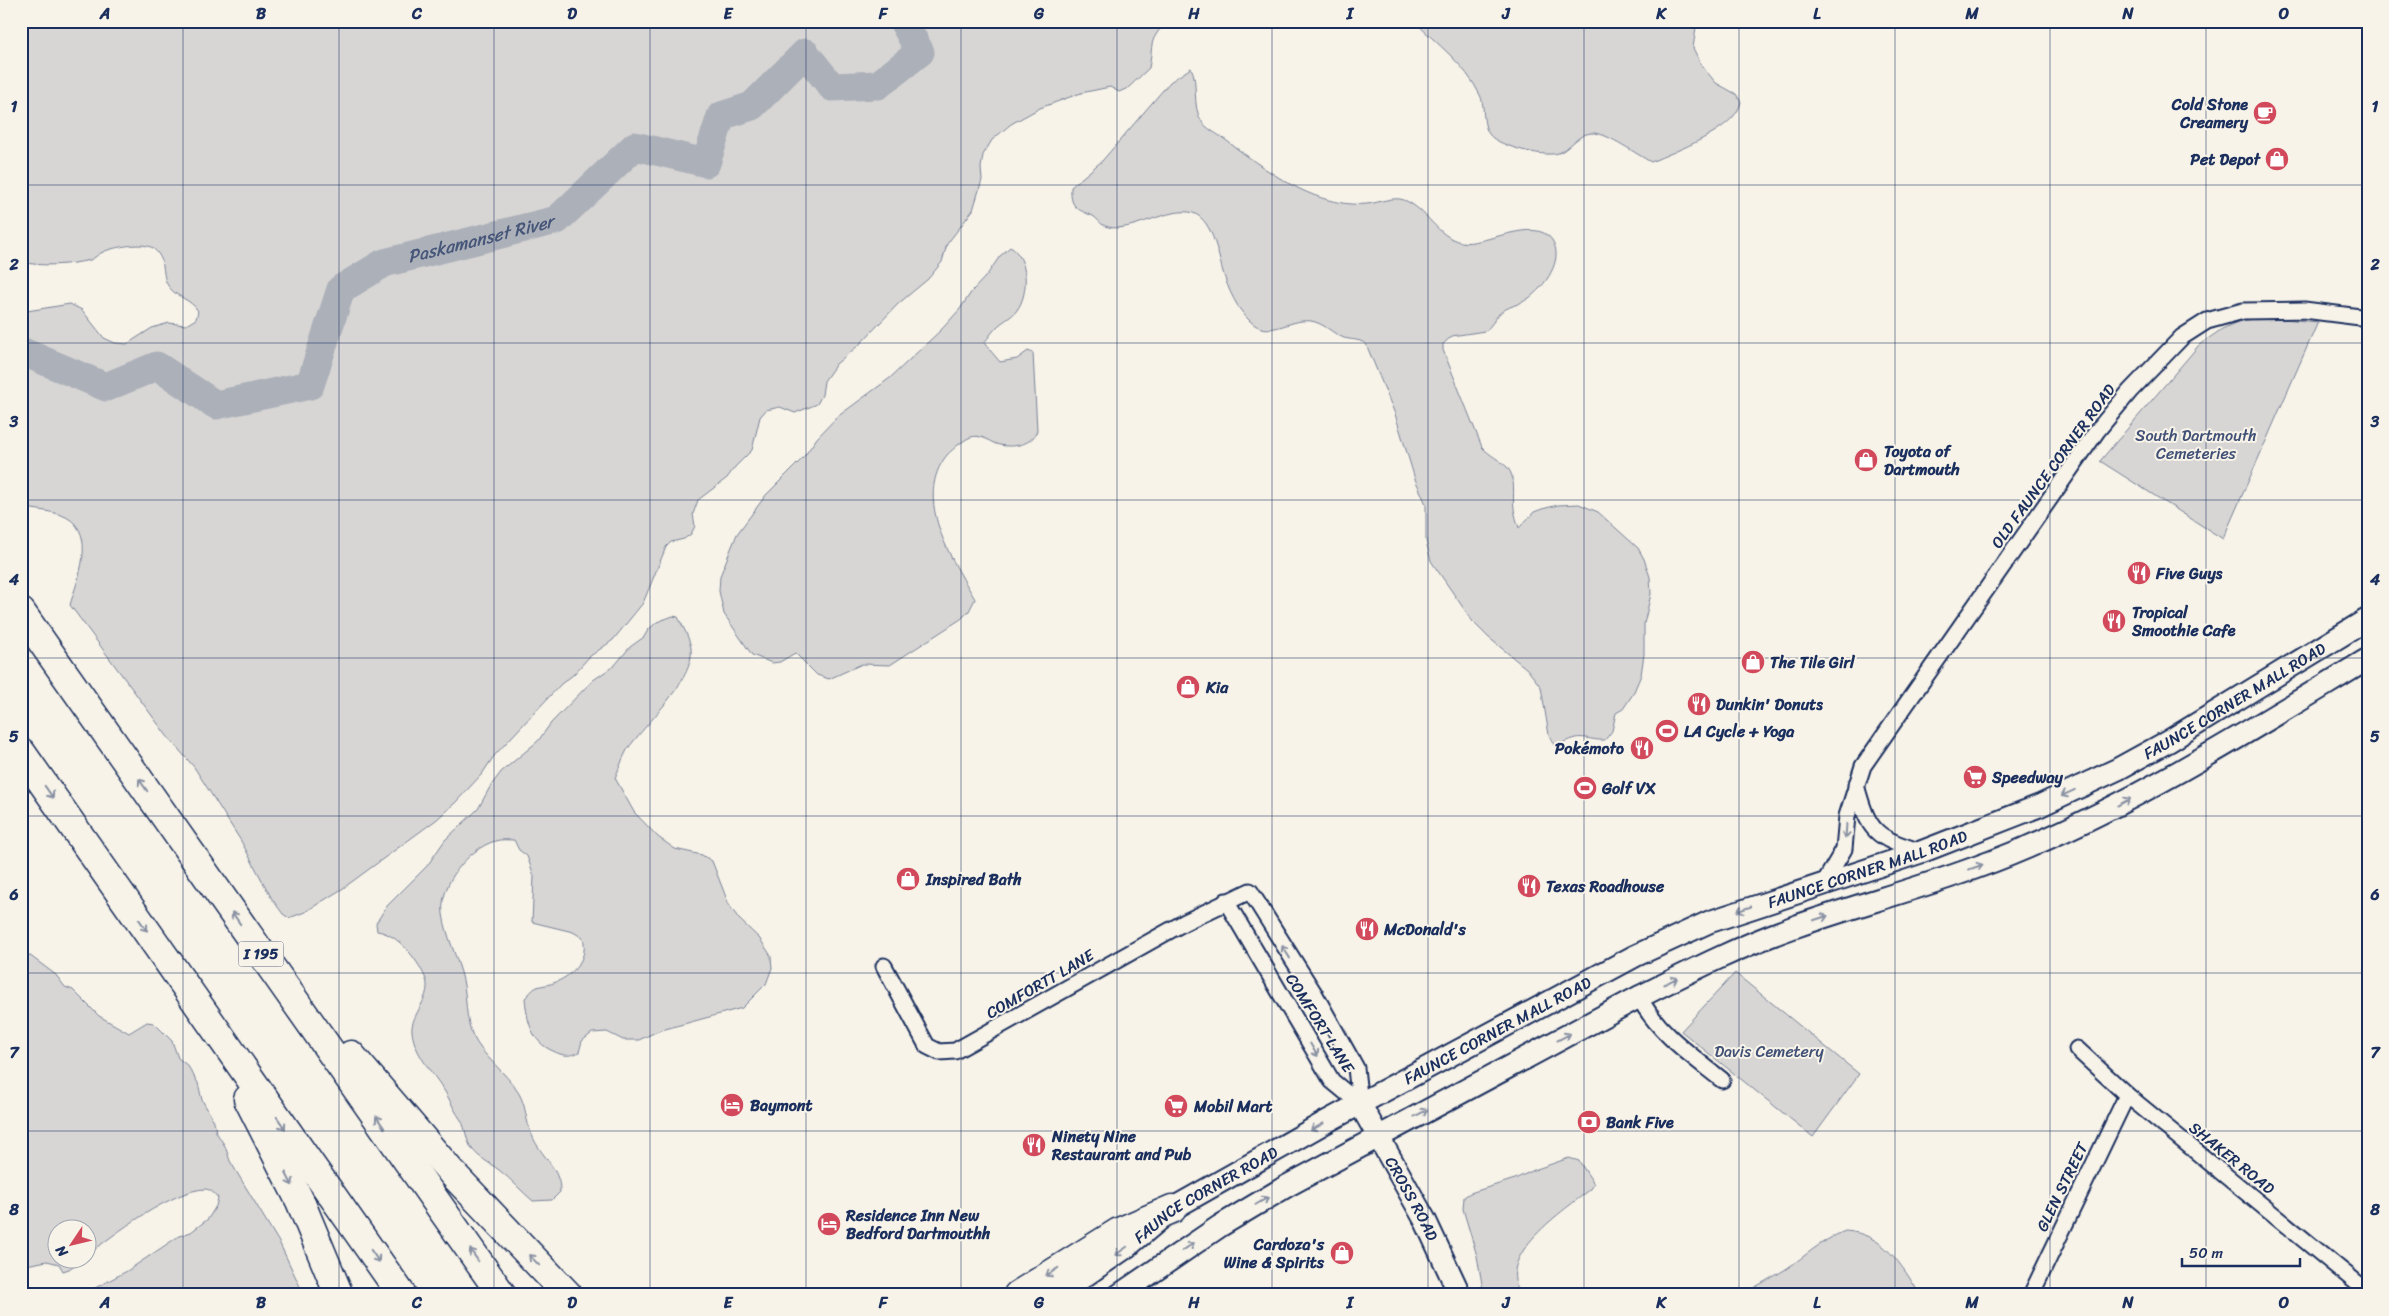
<svg xmlns="http://www.w3.org/2000/svg" width="2389" height="1316" font-family="Sriracha,sans-serif">
<rect width="100%" height="100%" fill="#f7f3e8"/>
<filter id="ink" filterUnits="userSpaceOnUse"><feTurbulence type="fractalNoise" baseFrequency=".02" numOctaves="2"/><feDisplacementMap in="SourceGraphic" scale="10" xChannelSelector="R" yChannelSelector="G"/><feConvolveMatrix kernelMatrix="1 2 1 2 8 2 1 2 1" color-interpolation-filters="sRGB"/></filter>
<g filter="url(#ink)">
<!-- green -->
<g fill="#d7d6d4" stroke="#798299">
<path d="M21,21H1167C1147,43 1154,42 1149,68L1128,88L1119,92L1110,87L1081,93L1040,108L1011,124L992,140L983,155L981,168L982,180L973,210L947,244L942,262L928,279L898,304L859,345L836,364L824,381L822,395L817,404L795,413L780,407L766,410L760,417L752,450L735,467L727,478L698,500L693,514L695,526L691,534L684,539L671,542L666,547L643,603L613,640L589,657L573,675L561,684L494,756L482,774L455,803L436,820L342,889L305,912L289,918L283,914L272,899L241,841L194,767L167,736L70,605C77,580 98,534 66,517C54,511 35,510 21,507C21,483 25,456 21,432V312L70,304L82,310L104,338L115,343L127,344L152,328L169,323L186,325L196,319L198,311C191,299 177,298 169,287C160,275 168,262 154,249C146,241 113,247 103,252C98,254 95,258 90,260C68,265 43,267 21,262Z"/>
<path d="M1414,21H1697L1693,48L1702,66L1716,83L1736,94L1741,102C1736,130 1675,151 1651,162C1636,154 1609,134 1594,133C1580,132 1572,146 1561,152C1548,159 1504,147 1493,138C1480,128 1486,107 1480,95C1465,64 1437,44 1414,21Z"/>
<path d="M1191,68C1199,81 1191,106 1202,122C1206,128 1217,134 1223,138C1256,163 1296,194 1337,202C1346,204 1358,205 1367,204C1379,203 1393,196 1404,200C1427,209 1437,237 1461,242C1483,247 1535,215 1552,240C1565,260 1544,287 1529,298C1520,305 1507,306 1499,314C1494,320 1491,327 1485,331L1452,336L1443,344V350L1482,447C1490,456 1499,459 1507,467C1517,478 1512,495 1514,509C1515,515 1517,522 1519,528L1534,512L1542,509L1558,505L1579,504L1598,512L1638,548L1644,559L1650,577L1651,594L1644,624V654L1641,675L1633,694L1623,709L1616,713L1612,731L1605,740C1594,741 1585,736 1575,738C1567,740 1562,744 1554,745L1549,735L1541,687L1527,669L1488,637L1473,622L1431,561L1426,541V504L1415,479L1395,414L1366,344C1359,339 1352,340 1344,338C1333,334 1324,323 1311,321C1289,318 1269,340 1250,321C1237,309 1228,289 1223,272C1218,255 1212,215 1189,212C1162,209 1128,235 1105,226C1100,224 1097,218 1093,216C1076,209 1070,207 1071,187L1102,161L1170,82Z"/>
<path d="M1010,247C1029,257 1029,294 1017,310C1013,316 1005,320 999,325C993,330 989,337 984,343L1000,362L1017,359L1028,351L1033,353L1037,430C1034,445 1011,449 996,444C988,441 981,434 971,437C963,440 953,449 947,455C912,498 952,560 975,599L969,611L961,619L890,665L862,664L829,679L817,675L795,653L780,662L772,663L752,655L724,614L719,591L720,576L737,534L766,495L803,458L817,438L837,417L890,378L942,329L960,309L972,291L987,275L1000,256Z"/>
<path d="M2259,317L2318,322L2223,539L2100,461L2199,345L2222,329L2235,323Z"/>
<path d="M673,616L678,617C683,627 689,637 691,648C696,679 643,726 627,750C622,759 619,769 615,778L634,812L658,837L675,849L702,855L712,861L729,905L739,919L760,939L771,956L772,968L766,984L742,1008L658,1031L639,1040H623L607,1032L592,1033L582,1041L579,1052C570,1057 563,1056 553,1051C531,1042 527,1020 525,998C529,995 532,989 537,987C543,985 550,985 556,982C573,975 589,958 583,938L573,932L532,922L534,876L527,856L519,850L514,840C508,840 501,839 495,841C468,849 439,885 443,914C446,936 458,958 463,980C467,998 465,1019 473,1036C484,1058 505,1071 518,1092C527,1106 525,1121 532,1135C540,1156 561,1168 560,1192L552,1200L533,1201C521,1191 511,1179 499,1170C490,1163 479,1158 472,1149C466,1141 466,1129 461,1120C456,1113 452,1105 448,1097C437,1076 414,1056 412,1031C410,1015 434,996 425,977C417,959 398,934 377,931L376,923L387,906L427,866L445,840L478,809L490,787L501,772L538,741L551,723L592,681L615,665L630,647L644,637L648,630L657,622Z"/>
<path d="M21,949L56,975L65,987L73,990L99,1016L129,1033L147,1022L154,1023L172,1041L178,1058L188,1066L198,1083L202,1100L214,1121L216,1132L225,1146L230,1161L280,1244L304,1295H82L127,1271L179,1236L191,1232L208,1219L216,1206L218,1198C215,1194 211,1190 206,1189C174,1189 112,1235 88,1255V1228H58V1258L83,1259L69,1269L63,1271L59,1264L47,1261L21,1266Z"/>
<path d="M1735,973L1859,1074L1813,1137L1681,1031Z"/>
<path d="M1569,1158L1579,1161L1594,1184L1591,1189C1566,1209 1491,1257 1522,1295H1484L1477,1256L1463,1209L1464,1197L1470,1193L1515,1179L1534,1170Z"/>
<path d="M1845,1231C1883,1233 1902,1265 1920,1295H1742C1756,1286 1772,1278 1786,1269C1807,1255 1820,1241 1845,1231Z"/>
</g>
<g fill="none" stroke-linecap="round" stroke-linejoin="round">
<!-- river -->
<path stroke="#acb0b9" stroke-width="29" id="s1" d="M21,351L106,387L157,366L216,405L310,385L341,289L384,263L557,220L635,146L706,163L721,116L752,106L805,53L832,87L878,85L920,52L903,21"/>
<!-- street casing -->
<g stroke="#1b2f5e" stroke-width="19">
<g id="street">
<path d="M1856,785C1869,833 1875,837 1921,852"/>
<path d="M1824,883L1844,849L1847,816L1863,766L2097,431L2130,391L2182,337L2207,321L2243,311L2304,310L2368,318"/>
<path d="M1226,901L1332,1081L1360,1104"/>
<path d="M884,966L927,1046L939,1052L955,1051L1185,922L1250,891L1314,993L1356,1068L1360,1104"/>
<path d="M1639,997C1658,1033 1691,1055 1722,1080"/>
<path d="M2077,1049L2127,1095L2368,1292"/>
<path d="M2031,1295L2127,1095"/>
</g>
</g>
<!-- secondary casing -->
<g stroke="#1b2f5e" stroke-width="25">
<g id="secondary">
<path id="s2" d="M1360,1104L1425,1220L1460,1295"/>
<path id="s3" d="M1057,1295L1128,1246L1172,1209L1324,1123L1635,956L1709,922L1921,852L2039,806L2118,769L2169,741L2368,619"/>
<path d="M1119,1295L1220,1226L1287,1186L1639,997C1689,972 1740,946 1794,927C1871,900 1952,880 2028,847C2147,796 2257,726 2368,659"/>
</g>
</g>
<!-- highway casing -->
<g stroke="#1b2f5e" stroke-width="31">
<g id="highway">
<path d="M21,612L502,1295"/>
<path d="M21,752L402,1295"/>
<path d="M351,1055L452,1173L568,1295"/>
<path d="M248,1099L300,1201L339,1295"/>
<path d="M1018,1295L1119,1232L1172,1209"/>
</g>
</g>
<!-- street -->
<use href="#street" stroke="#f7f3e8" stroke-width="15"/>
<!-- secondary -->
<use href="#secondary" stroke="#f7f3e8" stroke-width="21"/>
<!-- highway -->
<use href="#highway" stroke="#f7f3e8" stroke-width="28"/>
</g>
<!-- one-way arrows -->
<defs><path id="oneway-shaft" d="M-6 0H5M1.5-3L5.5 0L1.5 3" fill="none" stroke-width="1.6" stroke-linecap="round" stroke-linejoin="round" transform="scale(1.25)"/></defs>
<g stroke="#8991a3">
<use href="#oneway-shaft" transform="translate(143 785) rotate(-125)"/>
<use href="#oneway-shaft" transform="translate(49 792) rotate(55)"/>
<use href="#oneway-shaft" transform="translate(2068 793) rotate(155)"/>
<use href="#oneway-shaft" transform="translate(2124 802) rotate(-28)"/>
<use href="#oneway-shaft" transform="translate(1846 831) rotate(94)"/>
<use href="#oneway-shaft" transform="translate(1976 867) rotate(-19)"/>
<use href="#oneway-shaft" transform="translate(1744 909) rotate(161)"/>
<use href="#oneway-shaft" transform="translate(236 918) rotate(-125)"/>
<use href="#oneway-shaft" transform="translate(1821 918) rotate(-18)"/>
<use href="#oneway-shaft" transform="translate(143 925) rotate(55)"/>
<use href="#oneway-shaft" transform="translate(1286 952) rotate(-122)"/>
<use href="#oneway-shaft" transform="translate(1671 981) rotate(-27)"/>
<use href="#oneway-shaft" transform="translate(1564 1037) rotate(-28)"/>
<use href="#oneway-shaft" transform="translate(1314 1050) rotate(60)"/>
<use href="#oneway-shaft" transform="translate(1421 1113) rotate(-28)"/>
<use href="#oneway-shaft" transform="translate(380 1122) rotate(-125)"/>
<use href="#oneway-shaft" transform="translate(281 1123) rotate(55)"/>
<use href="#oneway-shaft" transform="translate(1317 1127) rotate(151)"/>
<use href="#oneway-shaft" transform="translate(289 1179) rotate(63)"/>
<use href="#oneway-shaft" transform="translate(1262 1201) rotate(-30)"/>
<use href="#oneway-shaft" transform="translate(1188 1247) rotate(-34)"/>
<use href="#oneway-shaft" transform="translate(1121 1251) rotate(145)"/>
<use href="#oneway-shaft" transform="translate(474 1255) rotate(-125)"/>
<use href="#oneway-shaft" transform="translate(375 1256) rotate(55)"/>
<use href="#oneway-shaft" transform="translate(534 1260) rotate(-134)"/>
<use href="#oneway-shaft" transform="translate(1052 1272) rotate(147)"/>
</g>
</g>
<!-- grid -->
<path fill="none" stroke="#1b2f5e" stroke-width="1" stroke-opacity="0.55" d="M183,21V1295M339,21V1295M494,21V1295M650,21V1295M806,21V1295M961,21V1295M1117,21V1295M1272,21V1295M1428,21V1295M1584,21V1295M1739,21V1295M1895,21V1295M2050,21V1295M2206,21V1295M21,185H2368M21,343H2368M21,500H2368M21,658H2368M21,816H2368M21,973H2368M21,1131H2368"/>
<!-- icons -->
<defs>
<g id="cafe-disc" transform="scale(1.25)"><circle r="9.5" fill="#d1495b" stroke="#f7f3e8"/><path d="M-5.5-4.5H6V0H3Q3 3.5 0 3.5H-2.5Q-5.5 3.5-5.5 0ZM3-3.2v2h1.7v-2ZM-6 4.5H4V6H-6Z" fill="#fff"/></g>
<g id="shop-disc" transform="scale(1.25)"><circle r="9.5" fill="#d1495b" stroke="#f7f3e8"/><path d="M-5-2.5h2.3a2.7 3.5 0 0 1 5.4 0H5L5.5 6h-11ZM-1.5-2.5h3a1.5 2.3 0 0 0-3 0Z" fill="#fff"/></g>
<g id="restaurant-disc" transform="scale(1.25)"><circle r="9.5" fill="#d1495b" stroke="#f7f3e8"/><path d="M-5-6h1v4h1v-4h1v4h1v-4h1v5L-1.5 .5V6h-2V.5L-5-1ZM5-6V6H3V1.5H1.5Q1.5-4 5-6Z" fill="#fff"/></g>
<g id="stadium-disc" transform="scale(1.25)"><circle r="9.5" fill="#d1495b" stroke="#f7f3e8"/><path d="M0-5a6.5 5 0 1 0 0 10a6.5 5 0 1 0 0-10ZM-3.5-1.8h7v3.6h-7Z" fill="#fff"/></g>
<g id="supermarket-disc" transform="scale(1.25)"><circle r="9.5" fill="#d1495b" stroke="#f7f3e8"/><path d="M-6-5.5h2.5l.6 2H6L4.5 2H-2.5L-4.4-4H-6ZM-1.5 3.2a1.3 1.3 0 1 0 .1 0ZM3 3.2a1.3 1.3 0 1 0 .1 0Z" fill="#fff"/></g>
<g id="hotel-disc" transform="scale(1.25)"><circle r="9.5" fill="#d1495b" stroke="#f7f3e8"/><path d="M-6-4.5h1.5V1H6V5H4.5V3h-9V5H-6ZM-4 0a1.8 1.8 0 1 1 3.6 0ZM.5 0V-2.5h3Q6-2.5 6 0Z" fill="#fff"/></g>
<g id="bank-disc" transform="scale(1.25)"><circle r="9.5" fill="#d1495b" stroke="#f7f3e8"/><path d="M-6-4H6V4H-6ZM0-2.3a2.3 2.3 0 1 0 0 4.6a2.3 2.3 0 1 0 0-4.6Z" fill="#fff"/></g>
</defs>
<g fill-rule="evenodd">
<use href="#cafe-disc" x="2265" y="113"/>
<use href="#shop-disc" x="2277" y="159"/>
<use href="#shop-disc" x="1866" y="460"/>
<use href="#restaurant-disc" x="2139" y="573"/>
<use href="#restaurant-disc" x="2114" y="621"/>
<use href="#shop-disc" x="1753" y="662"/>
<use href="#shop-disc" x="1188" y="687"/>
<use href="#restaurant-disc" x="1699" y="704"/>
<use href="#stadium-disc" x="1667" y="731"/>
<use href="#restaurant-disc" x="1642" y="748"/>
<use href="#supermarket-disc" x="1975" y="777"/>
<use href="#stadium-disc" x="1585" y="788"/>
<use href="#shop-disc" x="908" y="879"/>
<use href="#restaurant-disc" x="1529" y="886"/>
<use href="#restaurant-disc" x="1367" y="929"/>
<use href="#hotel-disc" x="732" y="1105"/>
<use href="#supermarket-disc" x="1176" y="1106"/>
<use href="#bank-disc" x="1589" y="1122"/>
<use href="#restaurant-disc" x="1034" y="1145"/>
<use href="#hotel-disc" x="829" y="1224"/>
<use href="#shop-disc" x="1342" y="1253"/>
</g>
<g text-anchor="middle" dominant-baseline="central" stroke-width="4" stroke-linejoin="round" paint-order="stroke">
<!-- shield labels -->
<rect fill="#f7f3e8" stroke="#5d6a87" stroke-width="1" x="238.5" y="941.5" width="45" height="25" rx="4"/>
<g font-size="15" font-weight="bold" fill="#1b2f5e">
<text x="261" y="954">I 195</text>
</g>
<!-- poi labels -->
<g font-size="16" font-weight="bold" fill="#1b2f5e" stroke="#f7f3e8" text-anchor="start">
<text x="2248" y="104" text-anchor="end">Cold Stone<tspan x="2248" dy="18">Creamery</tspan></text>
<text x="2260" y="159" text-anchor="end">Pet Depot</text>
<text x="1884" y="451">Toyota of<tspan x="1884" dy="18">Dartmouth</tspan></text>
<text x="2156" y="573">Five Guys</text>
<text x="2132" y="612">Tropical<tspan x="2132" dy="18">Smoothie Cafe</tspan></text>
<text x="1770" y="662">The Tile Girl</text>
<text x="1206" y="687">Kia</text>
<text x="1716" y="704">Dunkin' Donuts</text>
<text x="1684" y="731">LA Cycle + Yoga</text>
<text x="1624" y="748" text-anchor="end">Pokémoto</text>
<text x="1992" y="777">Speedway</text>
<text x="1602" y="788">Golf VX</text>
<text x="926" y="879">Inspired Bath</text>
<text x="1546" y="886">Texas Roadhouse</text>
<text x="1384" y="929">McDonald's</text>
<text x="750" y="1105">Baymont</text>
<text x="1194" y="1106">Mobil Mart</text>
<text x="1606" y="1122">Bank Five</text>
<text x="1052" y="1136">Ninety Nine<tspan x="1052" dy="18">Restaurant and Pub</tspan></text>
<text x="846" y="1215">Residence Inn New<tspan x="846" dy="18">Bedford Dartmouthh</tspan></text>
<text x="1324" y="1244" text-anchor="end">Cardoza's<tspan x="1324" dy="18">Wine &amp; Spirits</tspan></text>
</g>
<!-- park labels -->
<g font-size="16" fill="#415076" stroke="#f7f3e8">
<text x="2196" y="435">South Dartmouth<tspan x="2196" dy="18">Cemeteries</tspan></text>
<text x="1769" y="1051">Davis Cemetery</text>
</g>
<!-- street labels -->
<g font-size="16" fill="#1b2f5e" stroke="#f7f3e8">
<text transform="translate(2053 466) rotate(-54)">OLD FAUNCE CORNER ROAD</text>
<text stroke="none"><textPath href="#s3" startOffset="1325">FAUNCE CORNER MALL ROAD</textPath></text>
<text stroke="none"><textPath href="#s3" startOffset="920">FAUNCE CORNER MALL ROAD</textPath></text>
<text transform="translate(1040 984) rotate(-30)">COMFORTT LANE</text>
<text transform="translate(1320 1023) rotate(58)">COMFORT LANE</text>
<text stroke="none"><textPath href="#s3" startOffset="515">FAUNCE CORNER MALL ROAD</textPath></text>
<text transform="translate(2232 1158) rotate(39)">SHAKER ROAD</text>
<text transform="translate(2062 1187) rotate(-64)">GLEN STREET</text>
<text stroke="none"><textPath href="#s3" startOffset="180">FAUNCE CORNER ROAD</textPath></text>
<text stroke="none"><textPath href="#s2" startOffset="108">CROSS ROAD</textPath></text>
</g>
<!-- water labels -->
<g font-size="18" font-style="italic" fill="#465679" stroke="#f7f3e8">
<text stroke="none"><textPath href="#s1" startOffset="565">Paskamanset River</textPath></text>
</g>
</g>
<!-- margin -->
<rect width="2389" height="1316" fill="none" stroke="#f7f3e8" stroke-width="55"/>
<!-- north arrow -->
<g transform="translate(72 1244) rotate(235)"><circle r="24" fill="#f7f3e8" stroke="#9fa5b1"/>
<path d="M0-4L9 19L0 12L-9 19Z" fill="#d1495b"/>
<text y="-8" font-size="14" font-weight="bold" text-anchor="middle" fill="#1b2f5e">N</text>
</g>
<!-- scale -->
<path d="M2182 1258v8h118v-8" fill="none" stroke="#1b2f5e" stroke-width="2.5"/>
<text x="2189" y="1258" font-size="15" fill="#1b2f5e" stroke="#f7f3e8" stroke-width="4" paint-order="stroke">50 m</text>
<rect x="28" y="28" width="2334" height="1260" fill="none" stroke="#1b2f5e" stroke-width="2"/>
<g font-size="16" text-anchor="middle" font-weight="bold" fill="#1b2f5e">
<text x="105" y="19">A</text>
<text x="261" y="19">B</text>
<text x="417" y="19">C</text>
<text x="572" y="19">D</text>
<text x="728" y="19">E</text>
<text x="883" y="19">F</text>
<text x="1039" y="19">G</text>
<text x="1194" y="19">H</text>
<text x="1350" y="19">I</text>
<text x="1506" y="19">J</text>
<text x="1661" y="19">K</text>
<text x="1817" y="19">L</text>
<text x="1972" y="19">M</text>
<text x="2128" y="19">N</text>
<text x="2284" y="19">O</text>
<text x="14" y="112">1</text>
<text x="2375" y="112">1</text>
<text x="14" y="270">2</text>
<text x="2375" y="270">2</text>
<text x="14" y="427">3</text>
<text x="2375" y="427">3</text>
<text x="14" y="585">4</text>
<text x="2375" y="585">4</text>
<text x="14" y="742">5</text>
<text x="2375" y="742">5</text>
<text x="14" y="900">6</text>
<text x="2375" y="900">6</text>
<text x="14" y="1058">7</text>
<text x="2375" y="1058">7</text>
<text x="14" y="1215">8</text>
<text x="2375" y="1215">8</text>
<text x="105" y="1308">A</text>
<text x="261" y="1308">B</text>
<text x="417" y="1308">C</text>
<text x="572" y="1308">D</text>
<text x="728" y="1308">E</text>
<text x="883" y="1308">F</text>
<text x="1039" y="1308">G</text>
<text x="1194" y="1308">H</text>
<text x="1350" y="1308">I</text>
<text x="1506" y="1308">J</text>
<text x="1661" y="1308">K</text>
<text x="1817" y="1308">L</text>
<text x="1972" y="1308">M</text>
<text x="2128" y="1308">N</text>
<text x="2284" y="1308">O</text>
</g>
</svg>
